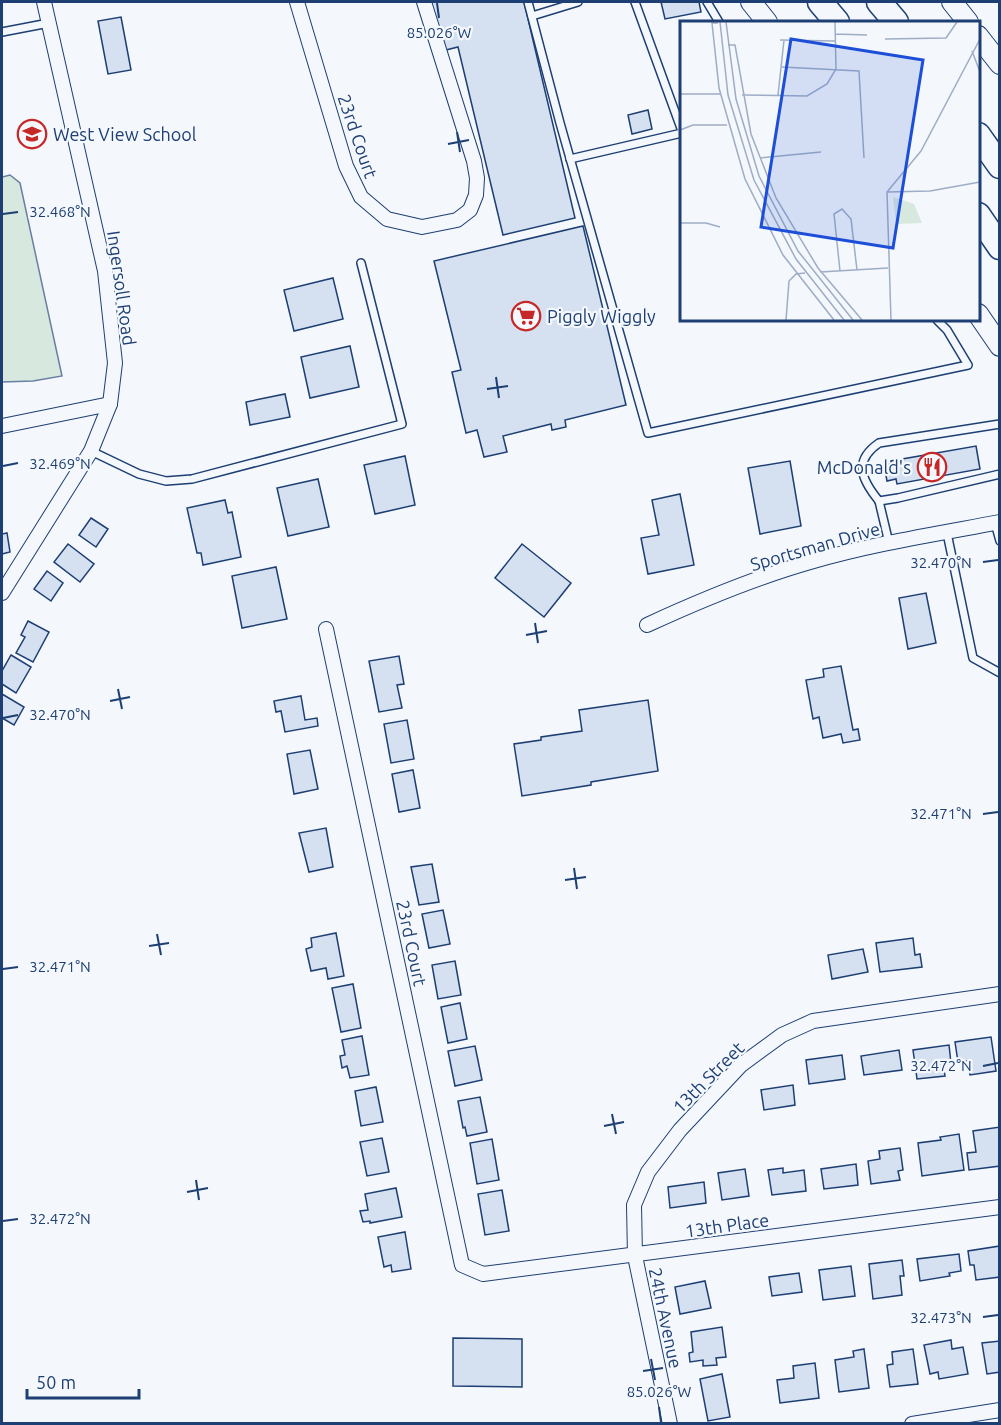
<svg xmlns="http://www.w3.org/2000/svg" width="1001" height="1425" font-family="Ubuntu,sans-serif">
<rect width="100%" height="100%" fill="#f4f7fb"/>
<!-- green -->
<path fill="#d7e8df" stroke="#687fa3" stroke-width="1.5" d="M10,175L20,183L62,376L33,381L2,382V177Z"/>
<!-- building -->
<g fill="#d5e0f0" stroke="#1d3f73" stroke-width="1.5">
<path d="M431,2H524L575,218L503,235L458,47L442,51Z"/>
<path d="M661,2H699L701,12L665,19Z"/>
<path d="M121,17L131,70L108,74L98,21Z"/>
<path d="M648,110L652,129L632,134L628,115Z"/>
<path d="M583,226L626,405L565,420L566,427L552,430L551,424L503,436L507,452L484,457L477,430L466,433L452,372L461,370L434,261Z"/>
<path d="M333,278L343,319L294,331L284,290Z"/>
<path d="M350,346L359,387L310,398L301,357Z"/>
<path d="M285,394L290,417L250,425L246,402Z"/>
<path d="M976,446L980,469L897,484L896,479L887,481L884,465L891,464V461Z"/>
<path d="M405,456L415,505L375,514L364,465Z"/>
<path d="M790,461L801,526L760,534L748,468Z"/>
<path d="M318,479L329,527L288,536L277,488Z"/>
<path d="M680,494L694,565L648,574L641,538L659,535L652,500Z"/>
<path d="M225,500L228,513L232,512L241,557L203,565L201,553H197L187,508Z"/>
<path d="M91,518L108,529L96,547L79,535Z"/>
<path d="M7,533L10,552L2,554V534Z"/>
<path d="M68,544L94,564L80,582L54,562Z"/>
<path d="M522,544L571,583L544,617L495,578Z"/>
<path d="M276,567L287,619L242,628L232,576Z"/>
<path d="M47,571L63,583L51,601L34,589Z"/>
<path d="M926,593L936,643L908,649L899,598Z"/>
<path d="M28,621L49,632L33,662L16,653L25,637L21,635Z"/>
<path d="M11,655L31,667L16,693L2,684V671Z"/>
<path d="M399,656L404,684L397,685L402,708L379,712L369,661Z"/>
<path d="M841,666L853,730L858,729L860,740L843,743L841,734L823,738L819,717L813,719L806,680L824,677L823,669Z"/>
<path d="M2,694L24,707L14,725L2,718Z"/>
<path d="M301,696L305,720L317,718L318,726L285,732L281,711L276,712L274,701Z"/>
<path d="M648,700L658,771L591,782V785L522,796L514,744L541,740V737L582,731L579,710Z"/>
<path d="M407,720L414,759L391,763L384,724Z"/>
<path d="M310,750L318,789L294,794L287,754Z"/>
<path d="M413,770L420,808L399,812L392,774Z"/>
<path d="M326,828L333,867L309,872L299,833Z"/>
<path d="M432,864L439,902L419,905L411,867Z"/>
<path d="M443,910L450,944L429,948L422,914Z"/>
<path d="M336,933L344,976L328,979L326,968L311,971L306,949L312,947L311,938Z"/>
<path d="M913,938L915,955L920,954L922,967L880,972L876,943Z"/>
<path d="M863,949L868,972L832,979L828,955Z"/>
<path d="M455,961L461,995L438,999L432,965Z"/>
<path d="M353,984L361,1028L341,1032L332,988Z"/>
<path d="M460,1003L467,1039L448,1043L441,1007Z"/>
<path d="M362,1036L369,1075L350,1078L347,1066L342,1068L340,1056L345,1055L342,1040Z"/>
<path d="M991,1037L996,1071L970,1075L968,1061L958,1062L955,1042Z"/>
<path d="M949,1045L951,1063L943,1064L945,1076L917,1079L913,1050Z"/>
<path d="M475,1046L482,1080L455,1086L448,1051Z"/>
<path d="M899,1050L902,1070L864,1075L861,1056Z"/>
<path d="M842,1055L845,1079L809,1084L806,1060Z"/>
<path d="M793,1085L795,1105L764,1110L761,1090Z"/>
<path d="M376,1087L383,1122L361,1126L355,1091Z"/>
<path d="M480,1097L487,1132L467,1136L465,1127L463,1128L458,1101Z"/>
<path d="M1000,1127V1166L969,1170L967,1153L976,1152L973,1131Z"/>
<path d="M959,1134L964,1170L922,1176L918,1143L941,1140L940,1137Z"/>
<path d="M382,1138L389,1172L367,1176L360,1142Z"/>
<path d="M492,1139L499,1180L477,1184L470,1143Z"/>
<path d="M900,1148L903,1170L898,1171L900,1180L871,1184L868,1161L880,1159L879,1151Z"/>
<path d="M856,1164L858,1185L824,1189L821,1169Z"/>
<path d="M783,1168V1173L804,1170L806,1191L772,1195L768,1170Z"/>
<path d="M745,1169L749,1196L722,1200L718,1173Z"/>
<path d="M704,1182L706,1203L670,1208L668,1187Z"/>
<path d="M396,1188L402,1217L370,1223V1221L363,1222L360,1211L368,1210L365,1194Z"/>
<path d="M502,1190L509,1231L485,1235L478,1194Z"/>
<path d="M405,1232L411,1269L392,1272L391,1265L384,1267L378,1237Z"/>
<path d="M1000,1246V1277L976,1280L974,1265H970L968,1251Z"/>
<path d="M959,1254L961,1271L949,1273L950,1276L920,1281L917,1259Z"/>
<path d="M902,1260L904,1276H900L902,1295L873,1299L869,1264Z"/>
<path d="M851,1266L855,1296L823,1300L819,1270Z"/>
<path d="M799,1273L802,1292L772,1296L769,1277Z"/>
<path d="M705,1281L711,1308L680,1314L675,1287Z"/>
<path d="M722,1327L726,1357L716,1358L717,1365L703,1366V1360L690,1362L689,1353L693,1352L691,1332Z"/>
<path d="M453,1338L522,1339V1387L453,1386Z"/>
<path d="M951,1340L952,1349L963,1347L968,1374L939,1379L938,1372L930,1374L924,1345Z"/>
<path d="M1000,1341V1372L987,1374L982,1343Z"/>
<path d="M864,1349L869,1388L839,1392L835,1360L854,1357L853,1351Z"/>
<path d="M913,1349L918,1384L890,1387L887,1365L893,1364L892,1352Z"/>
<path d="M815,1363L819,1398L780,1403L777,1380L794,1378L793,1366Z"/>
<path d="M722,1374L730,1417L708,1421L700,1379Z"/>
</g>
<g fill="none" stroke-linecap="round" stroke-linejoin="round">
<!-- lane casing -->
<g stroke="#1d3f73" stroke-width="10">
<g id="lane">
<path d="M528,2L560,123L648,433L968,365L947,330L937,320"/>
<path d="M635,2L682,131"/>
<path d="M707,2L719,22"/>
<path d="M532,16L578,2"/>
<path d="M2,32L49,23"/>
<path d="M570,159L682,133"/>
<path d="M1000,424L879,443C853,461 861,479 879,501L898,498L1000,474"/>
<path d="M91,451L139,474L166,481L192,479L402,424L361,263"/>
<path d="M879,501L889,543"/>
<path d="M995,523L1000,541"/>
<path d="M947,533L973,658L1000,673"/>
</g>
</g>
<!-- street casing -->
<g stroke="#1d3f73" stroke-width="16">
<g id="street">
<path d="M297,2L346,166L361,197L387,219L422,227L457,220L470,210L476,195L477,178L474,161L424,2"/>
<path d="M2,426L110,404"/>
<path d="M2,593L91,451L110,404L115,363L105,271L44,2"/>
<path d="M647,625C699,601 754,578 810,562C872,544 936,534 1000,522"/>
<path d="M326,629L462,1265L483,1274L1000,1207"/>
<path d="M670,1424L635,1256L634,1205L648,1172L680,1130L741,1065L782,1035L813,1021L1000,994"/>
<path d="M912,1424L1000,1410"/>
</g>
</g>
<!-- secondary casing -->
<g stroke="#1d3f73" stroke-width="22">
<g id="secondary">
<path d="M751,2L767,22"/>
<path d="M952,2L968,22"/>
<path d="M978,36L1000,64"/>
<path d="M978,314L1000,346"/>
</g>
</g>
<!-- highway casing -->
<g stroke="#1d3f73" stroke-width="27">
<g id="highway">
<path d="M820,2L837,22"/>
<path d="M879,2L896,22"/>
<path d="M978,135L1000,166"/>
<path d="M978,215L1000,247"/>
</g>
</g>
<!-- lane -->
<use href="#lane" stroke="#f4f7fb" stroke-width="7"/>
<!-- street -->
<use href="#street" stroke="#f4f7fb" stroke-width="14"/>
<!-- secondary -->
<use href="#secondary" stroke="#f4f7fb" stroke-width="20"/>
<!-- highway -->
<use href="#highway" stroke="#f4f7fb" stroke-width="24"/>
</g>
<!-- ticks -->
<path fill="none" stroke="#1d3f73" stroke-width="2" d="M437,3L439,18M457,132L460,152M448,144L469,140M3,214L18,212M496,377L499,398M487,389L508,386M3,466L18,463M983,562L998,560M535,623L538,643M526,635L547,631M118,689L122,709M110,701L130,697M3,718L18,715M983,814L998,812M574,868L577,889M565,880L586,877M157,934L161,955M149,946L169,943M3,969L18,967M983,1066L998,1063M612,1114L616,1134M604,1126L624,1122M196,1180L199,1200M187,1192L208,1188M3,1221L18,1219M983,1317L998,1315M651,1359L655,1380M643,1371L663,1368M659,1407L661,1422"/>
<!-- icons -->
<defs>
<g id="school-ring" transform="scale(1.5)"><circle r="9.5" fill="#f4f7fb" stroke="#c62828" stroke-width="1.5"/><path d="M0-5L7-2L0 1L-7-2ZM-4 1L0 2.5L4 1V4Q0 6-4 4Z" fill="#c62828"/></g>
<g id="supermarket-ring" transform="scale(1.5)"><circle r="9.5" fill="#f4f7fb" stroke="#c62828" stroke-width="1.5"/><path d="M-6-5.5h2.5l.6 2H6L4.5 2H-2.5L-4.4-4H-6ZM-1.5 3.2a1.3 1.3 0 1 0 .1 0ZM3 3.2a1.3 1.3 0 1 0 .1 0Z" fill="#c62828"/></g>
<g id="restaurant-ring" transform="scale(1.5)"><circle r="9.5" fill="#f4f7fb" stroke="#c62828" stroke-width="1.5"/><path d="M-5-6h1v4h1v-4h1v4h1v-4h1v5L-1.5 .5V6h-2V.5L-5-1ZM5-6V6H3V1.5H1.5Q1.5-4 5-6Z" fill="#c62828"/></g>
</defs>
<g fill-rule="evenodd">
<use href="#school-ring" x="32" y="134"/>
<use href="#supermarket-ring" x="526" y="316"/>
<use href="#restaurant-ring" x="932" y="467"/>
</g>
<g text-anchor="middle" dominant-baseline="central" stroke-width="4.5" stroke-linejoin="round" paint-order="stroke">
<!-- poi labels -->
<g font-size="18" fill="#1d3f73" stroke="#f4f7fb" text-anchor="start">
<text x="53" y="134">West View School</text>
<text x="547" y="316">Piggly Wiggly</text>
<text x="911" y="467" text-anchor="end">McDonald's</text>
</g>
<!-- street labels -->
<g font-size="18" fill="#1d3f73" stroke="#f4f7fb">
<text transform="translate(358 136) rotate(71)">23rd Court</text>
<text transform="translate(122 288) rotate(82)">Ingersoll Road</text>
<text transform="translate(815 546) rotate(-16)">Sportsman Drive</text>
<text transform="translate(412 943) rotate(78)">23rd Court</text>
<text transform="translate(708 1077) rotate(-45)">13th Street</text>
<text transform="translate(727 1225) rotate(-8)">13th Place</text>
<text transform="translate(666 1318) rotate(78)">24th Avenue</text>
</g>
</g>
<!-- overview -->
<g transform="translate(680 21)">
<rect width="300" height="300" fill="#f4f7fb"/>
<path d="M213,176L234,183L242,202L216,203Z" fill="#d7e8df"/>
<path fill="none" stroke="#9eadc5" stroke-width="1.5" d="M40,1L48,74L74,159L116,238L164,299M46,1L56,78L79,155L118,230L173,299M38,2H32L39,67L65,158L103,234L154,299M155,13L187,14M205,18L266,17L277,1M100,19L155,20M48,24H55L71,113L96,177L138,247L182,299M292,30L300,51M102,46L179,50L184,137M0,73H41M62,74L127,75L147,63L156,48L155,1M98,74L104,19M0,109L13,104H47M80,137L141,131M207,171L250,170L300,161M0,202H26L40,206M160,250L154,193L162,188L171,198L177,249M140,251L208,247M106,299L109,260L116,253L125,252M211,299L207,171L241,130L300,18"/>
<path fill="#1d4ed8" fill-opacity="0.15" stroke="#1d4ed8" stroke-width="3" d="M111,18L243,39L213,227L81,206Z"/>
<rect width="300" height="300" fill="none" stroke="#1d3f73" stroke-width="3"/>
</g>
<g font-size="15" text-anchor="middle" fill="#1d3f73" stroke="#f4f7fb" stroke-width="4.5" stroke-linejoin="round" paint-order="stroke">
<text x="439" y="38">85.026°W</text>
<text x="60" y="217">32.468°N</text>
<text x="60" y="469">32.469°N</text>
<text x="941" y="568">32.470°N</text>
<text x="60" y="720">32.470°N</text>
<text x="941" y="819">32.471°N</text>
<text x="60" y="972">32.471°N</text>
<text x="941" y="1071">32.472°N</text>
<text x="60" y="1224">32.472°N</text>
<text x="941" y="1323">32.473°N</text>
<text x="659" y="1397">85.026°W</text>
</g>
<!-- border -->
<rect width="1001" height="1425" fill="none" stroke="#1d3f73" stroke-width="6"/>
<!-- scale -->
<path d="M27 1389v9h112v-9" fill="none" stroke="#1d3f73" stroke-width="3"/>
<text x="36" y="1389" font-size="18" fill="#1d3f73" stroke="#f4f7fb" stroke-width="4.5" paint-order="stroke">50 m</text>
</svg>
